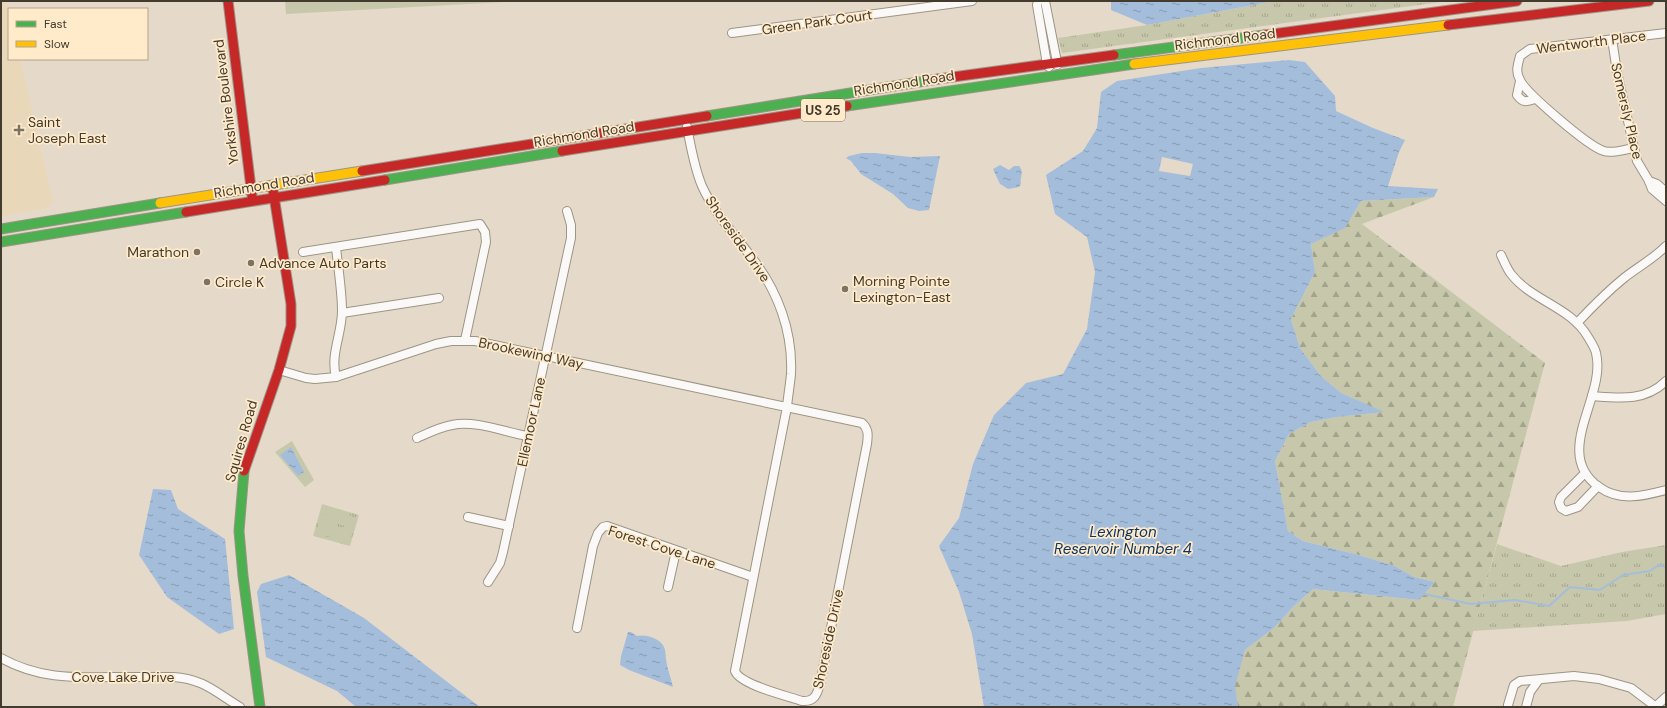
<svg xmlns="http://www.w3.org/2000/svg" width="1667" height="708" font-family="'DM Sans',sans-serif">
<defs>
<pattern id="grass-tufts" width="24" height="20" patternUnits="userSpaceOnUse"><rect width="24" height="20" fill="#c7c8ab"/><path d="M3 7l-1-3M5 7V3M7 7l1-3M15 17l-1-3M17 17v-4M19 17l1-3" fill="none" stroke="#a3a48c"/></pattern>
<pattern id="forest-firs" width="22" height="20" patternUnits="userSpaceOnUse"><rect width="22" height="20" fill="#c7c8ab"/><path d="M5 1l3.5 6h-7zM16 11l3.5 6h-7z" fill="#a3a48c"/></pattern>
<pattern id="water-ripples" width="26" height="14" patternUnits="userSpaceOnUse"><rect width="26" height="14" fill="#a4bddb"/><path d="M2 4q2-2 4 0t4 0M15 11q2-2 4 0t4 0" fill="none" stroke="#879bb2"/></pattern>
</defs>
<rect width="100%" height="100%" fill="#e5dac9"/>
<!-- built -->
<path fill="#e9d7ba" d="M1,1H6L9,14V59H20L53,201L48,208L1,216Z"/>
<!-- grass -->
<g fill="url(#grass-tufts)">
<path d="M1274,1H1449L1062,53L1058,38L1147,25Z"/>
<path d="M322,504L359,515L350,546L313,536Z"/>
<path d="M1497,544L1561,566L1622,552L1666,545V614L1627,621L1473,631Z"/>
</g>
<!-- forest -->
<path fill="url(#forest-firs)" d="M1434,197L1362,224L1545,363L1453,707H1238L1234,686L1245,650L1274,628L1294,606L1313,589L1419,600L1435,582L1414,577L1395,566L1359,555L1303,541L1288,531L1275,461L1289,434L1311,422L1337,417L1382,412L1341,393L1320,375L1300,348L1291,319L1315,272L1311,244L1345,227L1361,201Z"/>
<!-- garden -->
<g fill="#c7c8ab">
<path d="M285,1H522L286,14Z"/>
<path d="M292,441L314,480L305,487L275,452Z"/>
<path d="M328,509L352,516L349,527L324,520Z"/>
<path d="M323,523L348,530V532L351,534L350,540L346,539L345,541L320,534L321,532L317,531L319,524L323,525Z"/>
</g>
<!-- water -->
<g fill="url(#water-ripples)">
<path d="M1111,1H1274L1147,25L1111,10Z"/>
<path d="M1289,60L1305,62L1335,96L1336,111L1373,128L1405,140L1399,152L1388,186L1438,189L1434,197L1361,201L1345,228L1311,244L1315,272L1291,319L1300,348L1320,375L1341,393L1384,412L1337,417L1311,422L1289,434L1275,461L1288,531L1303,541L1359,555L1395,566L1414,577L1435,582L1419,600L1313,589L1294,606L1274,628L1245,650L1235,686L1238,707H984L972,634L959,592L939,546L959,518L973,464L994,415L1026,383L1063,374L1087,329L1095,272L1087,237L1055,214L1046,175L1083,151L1097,128L1101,92L1117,81L1201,68Z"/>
<path d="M862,153H875L910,157L940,156L929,210L919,211L908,208L893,194L861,174L851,161L846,158L849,156Z"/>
<path d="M1000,165L1009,170L1014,166H1019C1025,172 1019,178 1021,184L1019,187L1008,189L1000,184L993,169Z"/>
<path d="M291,447L304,472L298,476L280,455Z"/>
<path d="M153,489L171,490L178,509L225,539L234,629L219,634L167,597L139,555Z"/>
<path d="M289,575L364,618L480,707H356L337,691L266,657L257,592L261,584Z"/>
<path d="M628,632H631L637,636C645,634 660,638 664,647C666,651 665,655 666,659C667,668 671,678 673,687L629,670L620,665L621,656Z"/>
</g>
<!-- pier -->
<path fill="#e5dac9" d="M1162,157L1193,164L1190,176L1159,171Z"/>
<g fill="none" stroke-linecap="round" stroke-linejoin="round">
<!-- stream -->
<path stroke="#a4bddb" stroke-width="2" d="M1424,594L1471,604L1515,600L1549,606L1570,587L1600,590L1623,575L1650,571L1659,565L1666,567"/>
<!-- street casing -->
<g stroke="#9c9486" stroke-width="10">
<g id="street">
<path d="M1038,1L1037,5L1047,64L1049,67"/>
<path d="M1045,1L1057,62V65"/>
<path d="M732,33L972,1"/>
<path d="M1612,39L1617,72L1637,161L1649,181L1652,189L1666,201"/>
<path d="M1520,81L1517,95C1523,103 1526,102 1535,99"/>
<path d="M1634,148C1626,149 1612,154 1604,151C1589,147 1526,93 1520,80C1515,71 1518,65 1520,56L1530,49L1666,33"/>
<path d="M1649,181L1657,184L1666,192"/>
<path d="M336,247C338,268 342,290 342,311C342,334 330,354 336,377"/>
<path d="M303,252L480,224L485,232L486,242L465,340"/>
<path d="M1501,255C1504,261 1507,269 1511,274C1532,301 1571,307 1588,337C1591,342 1595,348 1596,353C1607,396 1551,453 1599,487C1620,502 1643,496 1666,490"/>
<path d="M342,313L439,298"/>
<path d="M1577,323C1592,307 1608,291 1624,278C1638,267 1653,259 1666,246"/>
<path d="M279,370L306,378L315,379L336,377L436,344L451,341H475L862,423C869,429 868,436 867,444L820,684C817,694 815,702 802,701C788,696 740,685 735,671L787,407C788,396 790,385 791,374C793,332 778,291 752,258C735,235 714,213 702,186C694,167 691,147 687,127"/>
<path d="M1592,396C1618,398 1645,402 1666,381"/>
<path d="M417,438C428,433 440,427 452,425C476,420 504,432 528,436"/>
<path d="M1585,473L1561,497L1559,502L1561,508L1566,511L1578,507L1598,486"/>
<path d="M468,517L509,526"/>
<path d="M488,582L500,563L503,552L571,238V225L567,211"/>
<path d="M668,587L676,551"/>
<path d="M577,628L593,546L598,533L603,527L607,526L753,577"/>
<path d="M1,658C37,678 71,678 111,677C132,677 152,677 173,677C204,679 215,692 240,707"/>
<path d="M1508,707V705L1514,685L1520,681L1574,676L1599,679L1631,688L1656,707"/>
<path d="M1526,707L1530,692L1538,681"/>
<path d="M1655,707L1666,697"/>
</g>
</g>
<!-- fast casing -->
<g stroke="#9c9486" stroke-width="11">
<g id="fast">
<path d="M1114,55L1264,35"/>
<path d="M847,106L1134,64"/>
<path d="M707,116L938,79"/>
<path d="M385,180L562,151"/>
<path d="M1,229L160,203"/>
<path d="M1,242L186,212"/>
<path d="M244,471L239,531L243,576L260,707"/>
</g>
</g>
<!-- slow casing -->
<g stroke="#9c9486" stroke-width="11">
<g id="slow">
<path d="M1134,64L1448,25"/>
<path d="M160,203L362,171"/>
</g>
</g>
<!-- jam casing -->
<g stroke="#9c9486" stroke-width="11">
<g id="jam">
<path d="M228,1L252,196"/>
<path d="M1448,25L1649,1"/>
<path d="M1264,35L1517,1"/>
<path d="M938,79L1114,55"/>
<path d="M562,151L847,106"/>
<path d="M362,171L707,116"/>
<path d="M186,212L385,180"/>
<path d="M244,471L279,370L291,326V304L273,190"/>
</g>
</g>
<!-- street -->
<use href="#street" stroke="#fbf9f7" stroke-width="8"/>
<!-- fast -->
<use href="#fast" stroke="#4caf50" stroke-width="9"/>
<!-- slow -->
<use href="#slow" stroke="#ffc107" stroke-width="9"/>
<!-- jam -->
<use href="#jam" stroke="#c62828" stroke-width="9"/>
</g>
<!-- markers -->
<g fill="#7c7364" stroke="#ffeaca" stroke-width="1.5">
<path d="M17 124h4v4h4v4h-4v4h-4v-4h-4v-4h4z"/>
<circle cx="197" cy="252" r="4"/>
<circle cx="251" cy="263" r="4"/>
<circle cx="207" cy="282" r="4"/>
<circle cx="845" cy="289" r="4"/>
</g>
<g text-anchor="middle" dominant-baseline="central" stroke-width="3.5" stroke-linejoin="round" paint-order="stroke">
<!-- shield labels -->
<rect fill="#ffeaca" stroke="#7b705d" stroke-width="1" x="801" y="99" width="44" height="22" rx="3"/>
<g font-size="13" font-weight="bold" fill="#433b2e">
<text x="823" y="110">US 25</text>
</g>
<!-- street labels -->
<g font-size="14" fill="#433b2e" stroke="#ffeaca">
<text transform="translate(817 22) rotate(-8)">Green Park Court</text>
<text transform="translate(1225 39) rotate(-7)">Richmond Road</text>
<text transform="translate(1591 42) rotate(-7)">Wentworth Place</text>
<text transform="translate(904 83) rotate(-9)">Richmond Road</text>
<text transform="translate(226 102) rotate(-97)">Yorkshire Boulevard</text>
<text transform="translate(1627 111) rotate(77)">Somersly Place</text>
<text transform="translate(584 134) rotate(-9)">Richmond Road</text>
<text transform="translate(264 185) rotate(-9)">Richmond Road</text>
<text transform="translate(738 239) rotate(55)">Shoreside Drive</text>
<text transform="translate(531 353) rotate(12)">Brookewind Way</text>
<text transform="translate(531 422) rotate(-78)">Ellemoor Lane</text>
<text transform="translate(241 441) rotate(-74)">Squires Road</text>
<text transform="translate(662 547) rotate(18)">Forest Cove Lane</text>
<text transform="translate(828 639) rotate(-78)">Shoreside Drive</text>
<text x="123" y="677">Cove Lake Drive</text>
</g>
<!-- poi labels -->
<g font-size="14" fill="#433b2e" stroke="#ffeaca" text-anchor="start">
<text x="28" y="122">Saint<tspan x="28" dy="16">Joseph East</tspan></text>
<text x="189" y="252" text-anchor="end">Marathon</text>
<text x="259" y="263">Advance Auto Parts</text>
<text x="853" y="281">Morning Pointe<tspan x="853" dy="16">Lexington-East</tspan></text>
<text x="215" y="282">Circle K</text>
</g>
<!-- water labels -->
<g font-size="15" font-style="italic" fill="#0d3563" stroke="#ffeaca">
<text x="1123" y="532">Lexington<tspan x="1123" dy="17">Reservoir Number 4</tspan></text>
</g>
</g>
<!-- border -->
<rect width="1667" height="708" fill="none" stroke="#433b2e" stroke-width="4"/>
<!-- legend -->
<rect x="8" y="8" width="140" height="52" fill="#ffeaca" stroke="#b4a48c"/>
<rect x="16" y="21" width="20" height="6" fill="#4caf50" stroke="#b4a48c"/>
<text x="44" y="28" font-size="12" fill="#433b2e">Fast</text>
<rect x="16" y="41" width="20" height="6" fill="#ffc107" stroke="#b4a48c"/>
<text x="44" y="48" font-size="12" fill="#433b2e">Slow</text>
</svg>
